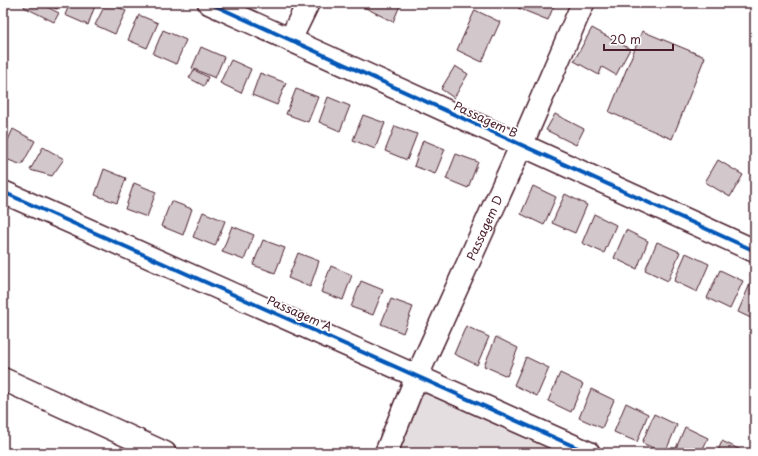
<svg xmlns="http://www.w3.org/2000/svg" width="758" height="456" font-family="'Playpen Sans',sans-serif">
<rect width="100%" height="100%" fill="#fff"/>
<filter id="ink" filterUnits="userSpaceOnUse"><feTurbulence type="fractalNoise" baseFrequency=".025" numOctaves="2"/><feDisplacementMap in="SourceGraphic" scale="8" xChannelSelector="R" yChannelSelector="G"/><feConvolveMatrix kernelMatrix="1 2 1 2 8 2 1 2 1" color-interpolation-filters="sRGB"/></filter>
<g filter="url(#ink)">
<!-- green -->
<path fill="#e5dee0" stroke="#987e86" d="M423,392L561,453H397Z"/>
<!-- building -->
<g fill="#d2c7cb" stroke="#4a1f2b">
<path d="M26,3H39L59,13L54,22L24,7Z"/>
<path d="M41,3H60L57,9Z"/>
<path d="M70,3H96L88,25L65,15Z"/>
<path d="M106,3H110L126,11L115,34L95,25Z"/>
<path d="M364,3H401L393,22L362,6Z"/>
<path d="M520,3H555L548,20L518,8Z"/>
<path d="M475,10L500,22L482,62L457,50Z"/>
<path d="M139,15L158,23L147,48L128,40Z"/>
<path d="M592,28L630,49L616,75L602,67L599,75L574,61Z"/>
<path d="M163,30L186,40L176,64L153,54Z"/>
<path d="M642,31L705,57L672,139L609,112Z"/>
<path d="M201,47L224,57L215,78L192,68Z"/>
<path d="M231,60L251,69L241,93L220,83Z"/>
<path d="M455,66L468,74L454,98L441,89Z"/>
<path d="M194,70L208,77L204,86L189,78Z"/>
<path d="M260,73L286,83L277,105L252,95Z"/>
<path d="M296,89L318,97L308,122L286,114Z"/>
<path d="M328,97L350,106L340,131L319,122Z"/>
<path d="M555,114L584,129L576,145L546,130Z"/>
<path d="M363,115L385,123L375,149L353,140Z"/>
<path d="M395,126L417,134L407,160L385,151Z"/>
<path d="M13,129L35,141L22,165L3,158V151Z"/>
<path d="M423,140L445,149L435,174L414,166Z"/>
<path d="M43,147L64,159L52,176L30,170Z"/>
<path d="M456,154L478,162L468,188L446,179Z"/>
<path d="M718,160L743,175L730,197L705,182Z"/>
<path d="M104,169L126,178L117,203L95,195Z"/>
<path d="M134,183L156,192L147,217L125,209Z"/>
<path d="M533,186L556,197L544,225L521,214Z"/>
<path d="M565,194L587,205L575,233L552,223Z"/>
<path d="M171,201L192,209L183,235L161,226Z"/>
<path d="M203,212L225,221L215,246L193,237Z"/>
<path d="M594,214L616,225L604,253L582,243Z"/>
<path d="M232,226L254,235L244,260L222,252Z"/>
<path d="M626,230L648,241L637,269L614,258Z"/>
<path d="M263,240L285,248L275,273L253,265Z"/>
<path d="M657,242L680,252L668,281L645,270Z"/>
<path d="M298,253L319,261L310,287L288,278Z"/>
<path d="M686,253L709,264L697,292L674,281Z"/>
<path d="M331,266L352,275L343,300L321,292Z"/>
<path d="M720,270L743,281L730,309L707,298Z"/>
<path d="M361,281L383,290L373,315L351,307Z"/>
<path d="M750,284L755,286V320L738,312Z"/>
<path d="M391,299L413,307L403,333L381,324Z"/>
<path d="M466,326L489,337L477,365L454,354Z"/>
<path d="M496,337L518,348L507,376L484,366Z"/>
<path d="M526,357L549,368L537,396L514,385Z"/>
<path d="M560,373L583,384L571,412L548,401Z"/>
<path d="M591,389L614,400L602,428L579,418Z"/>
<path d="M626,403L648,414L637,442L614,432Z"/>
<path d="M654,414L677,425L665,453L642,443Z"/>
<path d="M685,427L708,438L701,453H674Z"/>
<path d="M722,441L745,452L744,453H717Z"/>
</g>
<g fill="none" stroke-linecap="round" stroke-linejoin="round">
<!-- minor casing -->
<g stroke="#4a1f2b" stroke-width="25">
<g id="minor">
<path d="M209,3L755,251"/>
<path d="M290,40L308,3"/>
<path d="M3,192L589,453"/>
<path id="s1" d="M386,453L417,376L521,146L583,3"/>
</g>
</g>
<!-- major casing -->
<g stroke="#4a1f2b" stroke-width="25">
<path id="major" d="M3,379L165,453"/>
</g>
<!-- minor -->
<use href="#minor" stroke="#fff" stroke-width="22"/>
<!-- major -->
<use href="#major" stroke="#fff" stroke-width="22"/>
<!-- cycleway casing -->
<g stroke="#fff" stroke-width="6">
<g id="cycleway">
<path d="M209,3L755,251"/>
<path d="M3,192L589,453"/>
</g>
</g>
<!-- cycleway -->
<use href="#cycleway" stroke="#0057b8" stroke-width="4"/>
</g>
</g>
<g text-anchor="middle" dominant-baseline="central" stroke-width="3.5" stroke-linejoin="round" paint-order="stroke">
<!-- street labels -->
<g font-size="12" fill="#4a1f2b" stroke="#fff">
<text transform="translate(486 119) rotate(25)">Passagem B</text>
<text stroke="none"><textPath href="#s1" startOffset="246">Passagem D</textPath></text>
<text transform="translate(300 313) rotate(24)">Passagem A</text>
</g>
</g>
<!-- margin -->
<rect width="758" height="456" fill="none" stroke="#fff" stroke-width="16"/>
<rect x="8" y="8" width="742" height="440" fill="none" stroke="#4a1f2b" stroke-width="1.5" filter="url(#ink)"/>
<!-- scale -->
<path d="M604 44v6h69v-6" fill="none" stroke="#4a1f2b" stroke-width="2"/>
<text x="610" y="44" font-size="12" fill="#4a1f2b" stroke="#ffffff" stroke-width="3" paint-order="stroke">20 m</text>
</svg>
